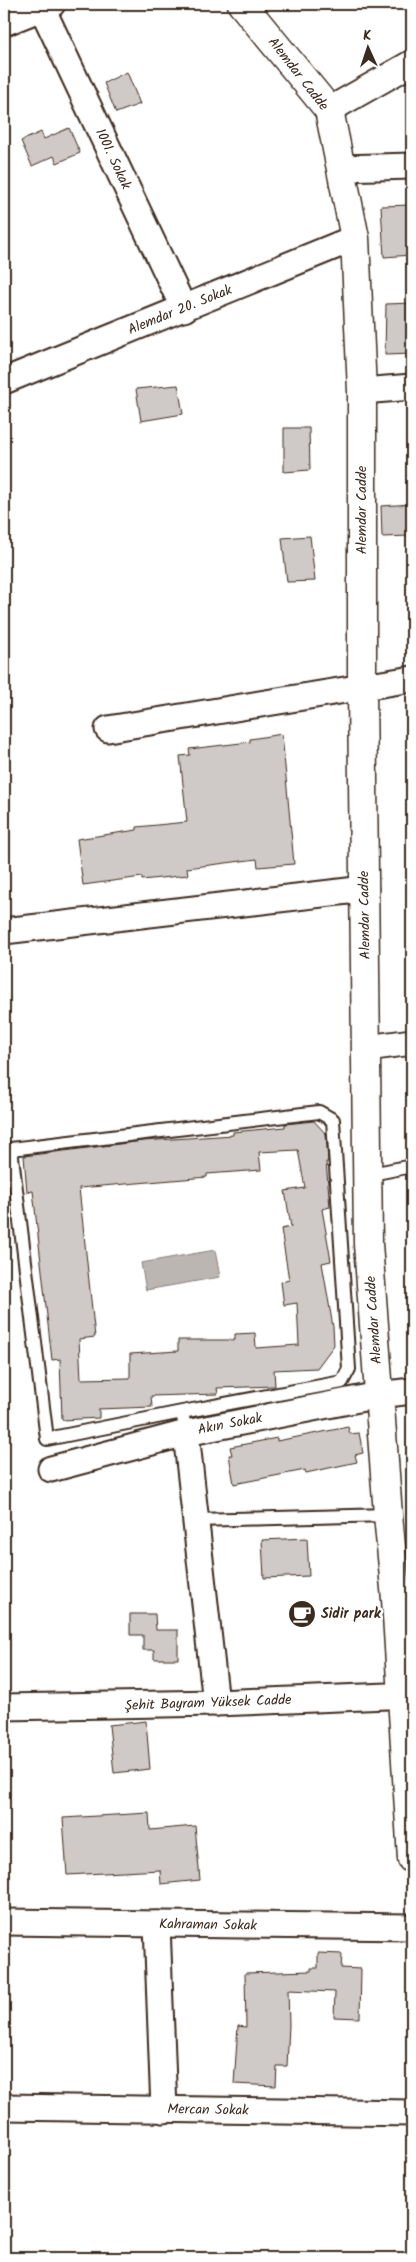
<svg xmlns="http://www.w3.org/2000/svg" width="416" height="2262" font-family="Kalam,sans-serif">
<rect width="100%" height="100%" fill="#fff"/>
<filter id="ink" filterUnits="userSpaceOnUse"><feTurbulence type="fractalNoise" baseFrequency=".02" numOctaves="2"/><feDisplacementMap in="SourceGraphic" scale="10" xChannelSelector="R" yChannelSelector="G"/><feConvolveMatrix kernelMatrix="1 2 1 2 8 2 1 2 1" color-interpolation-filters="sRGB"/></filter>
<g filter="url(#ink)">
<!-- water -->
<path fill="#bcb6b3" stroke="#887e77" d="M215,1250L220,1277L146,1290L141,1263Z"/>
<!-- building -->
<g fill="#cfcac7" stroke="#3b2a1e" fill-rule="evenodd">
<path d="M127,72L140,104L116,113L104,83Z"/>
<path d="M69,128L80,153L57,163L54,156L32,166L21,141L41,132L44,139Z"/>
<path d="M412,205V255L384,257L381,206Z"/>
<path d="M412,303V354L385,355L386,304Z"/>
<path d="M178,385L183,414L141,421L136,389Z"/>
<path d="M284,428H309L310,470L284,472Z"/>
<path d="M412,504V536L382,537L381,506Z"/>
<path d="M310,536L315,581L287,582L282,538Z"/>
<path d="M282,734L294,864L258,867L257,859L187,868L188,875L142,880V877L83,885L77,839L137,830V827L187,822L180,756L190,755L189,749L250,742V739Z"/>
<path d="M314,1121L326,1134L328,1162H326L330,1207L322,1209L331,1261L322,1263L333,1327L334,1345L317,1368L274,1370L275,1386L217,1388L218,1394L151,1396L152,1407L99,1409V1418L62,1420L60,1359L52,1360L33,1191L27,1192L24,1156L143,1141L233,1135V1132L285,1127V1124ZM298,1150L305,1188L285,1191L291,1227L281,1229L289,1280L281,1282L284,1305L297,1303L299,1345L256,1348L255,1333L235,1334V1340H178V1351L130,1354V1378L81,1379L79,1339L95,1337L79,1188L207,1177V1174L261,1170L259,1152Z"/>
<path d="M348,1427L350,1434L359,1433L363,1453L355,1455L357,1462L306,1473L305,1470L234,1484L229,1455H232L230,1447L277,1438V1441Z"/>
<path d="M307,1538L309,1576L264,1578L262,1540Z"/>
<path d="M130,1614H155L156,1630H178V1659H154V1650H143V1635H130Z"/>
<path d="M146,1721L150,1769L114,1773L109,1725Z"/>
<path d="M149,1813L150,1830L195,1826L200,1880L161,1884L160,1870L67,1875L63,1818Z"/>
<path d="M318,1953L342,1954L341,1968L361,1969L360,2018L334,2017L335,1992L288,1990L289,2025L287,2066H277L276,2086L234,2084L238,2026L246,2027L245,1973L311,1971V1968H318Z"/>
</g>
<g fill="none" stroke-linecap="round" stroke-linejoin="round">
<!-- lane casing -->
<g stroke="#3b2a1e" stroke-width="16">
<g id="lane">
<path d="M366,1175L412,1166"/>
<path d="M182,1412L342,1382L349,1369L333,1120L319,1112L11,1149L47,1439L182,1412L186,1433"/>
<path d="M196,1520L388,1515"/>
</g>
</g>
<!-- street casing -->
<g stroke="#3b2a1e" stroke-width="29">
<g id="street">
<path d="M42,8L184,309"/>
<path d="M4,23L52,4"/>
<path d="M329,110L412,63"/>
<path d="M341,168L412,166"/>
<path d="M4,381L355,238"/>
<path d="M362,391L412,387"/>
<path d="M108,729L412,679"/>
<path d="M4,931L365,889"/>
<path d="M367,1048L412,1042"/>
<path d="M186,1433L216,1703"/>
<path d="M51,1469L186,1433L379,1395L412,1391"/>
<path d="M4,1707L216,1703L412,1695"/>
<path d="M4,1922L412,1927"/>
<path d="M157,1924L164,2110"/>
<path d="M4,2107L412,2113"/>
</g>
</g>
<!-- secondary casing -->
<g stroke="#3b2a1e" stroke-width="31">
<path id="secondary" d="M242,4L329,110L355,238L362,391V688L368,1244L388,1515L396,1599L412,1859"/>
</g>
<!-- lane -->
<use href="#lane" stroke="#fff" stroke-width="12"/>
<!-- street -->
<use href="#street" stroke="#fff" stroke-width="25"/>
<!-- secondary -->
<use href="#secondary" stroke="#fff" stroke-width="28"/>
</g>
</g>
<!-- icons -->
<defs>
<g id="cafe-disc" transform="scale(1.4375)"><circle r="9.5" fill="#3b2a1e" stroke="#fff"/><path d="M-5.5-4.5H6V0H3Q3 3.5 0 3.5H-2.5Q-5.5 3.5-5.5 0ZM3-3.2v2h1.7v-2ZM-6 4.5H4V6H-6Z" fill="#fff"/></g>
</defs>
<g fill-rule="evenodd">
<use href="#cafe-disc" x="302" y="1614"/>
</g>
<g text-anchor="middle" dominant-baseline="central" stroke-width="5" stroke-linejoin="round" paint-order="stroke">
<!-- street labels -->
<g font-size="14" fill="#3b2a1e" stroke="#fff">
<text transform="translate(298 74) rotate(52)">Alemdar Cadde</text>
<text transform="translate(113 159) rotate(65)">1001. Sokak</text>
<text transform="translate(180 310) rotate(-22)">Alemdar 20. Sokak</text>
<text transform="translate(362 510) rotate(-90)">Alemdar Cadde</text>
<text transform="translate(365 915) rotate(-91)">Alemdar Cadde</text>
<text transform="translate(374 1320) rotate(-94)">Alemdar Cadde</text>
<text transform="translate(230 1424) rotate(-11)">Akın Sokak</text>
<text transform="translate(208 1703) rotate(-2)">Şehit Bayram Yüksek Cadde</text>
<text transform="translate(208 1925) rotate(1)">Kahraman Sokak</text>
<text transform="translate(208 2110) rotate(1)">Mercan Sokak</text>
</g>
<!-- poi labels -->
<g font-size="14" font-weight="bold" fill="#3b2a1e" stroke="#fff" text-anchor="start">
<text x="321" y="1614">Sidir park</text>
</g>
</g>
<!-- margin -->
<rect width="416" height="2262" fill="none" stroke="#fff" stroke-width="20"/>
<rect x="10" y="10" width="396" height="2242" fill="none" stroke="#3b2a1e" stroke-width="2" filter="url(#ink)"/>
<!-- north arrow -->
<g transform="translate(368 48) rotate(357)" stroke="#ffffff" stroke-width="4" paint-order="stroke">
<path d="M0-4L9 19L0 12L-9 19Z" fill="#3b2a1e"/>
<text y="-8" font-size="14" font-weight="bold" text-anchor="middle" fill="#3b2a1e">K</text>
</g>
</svg>
